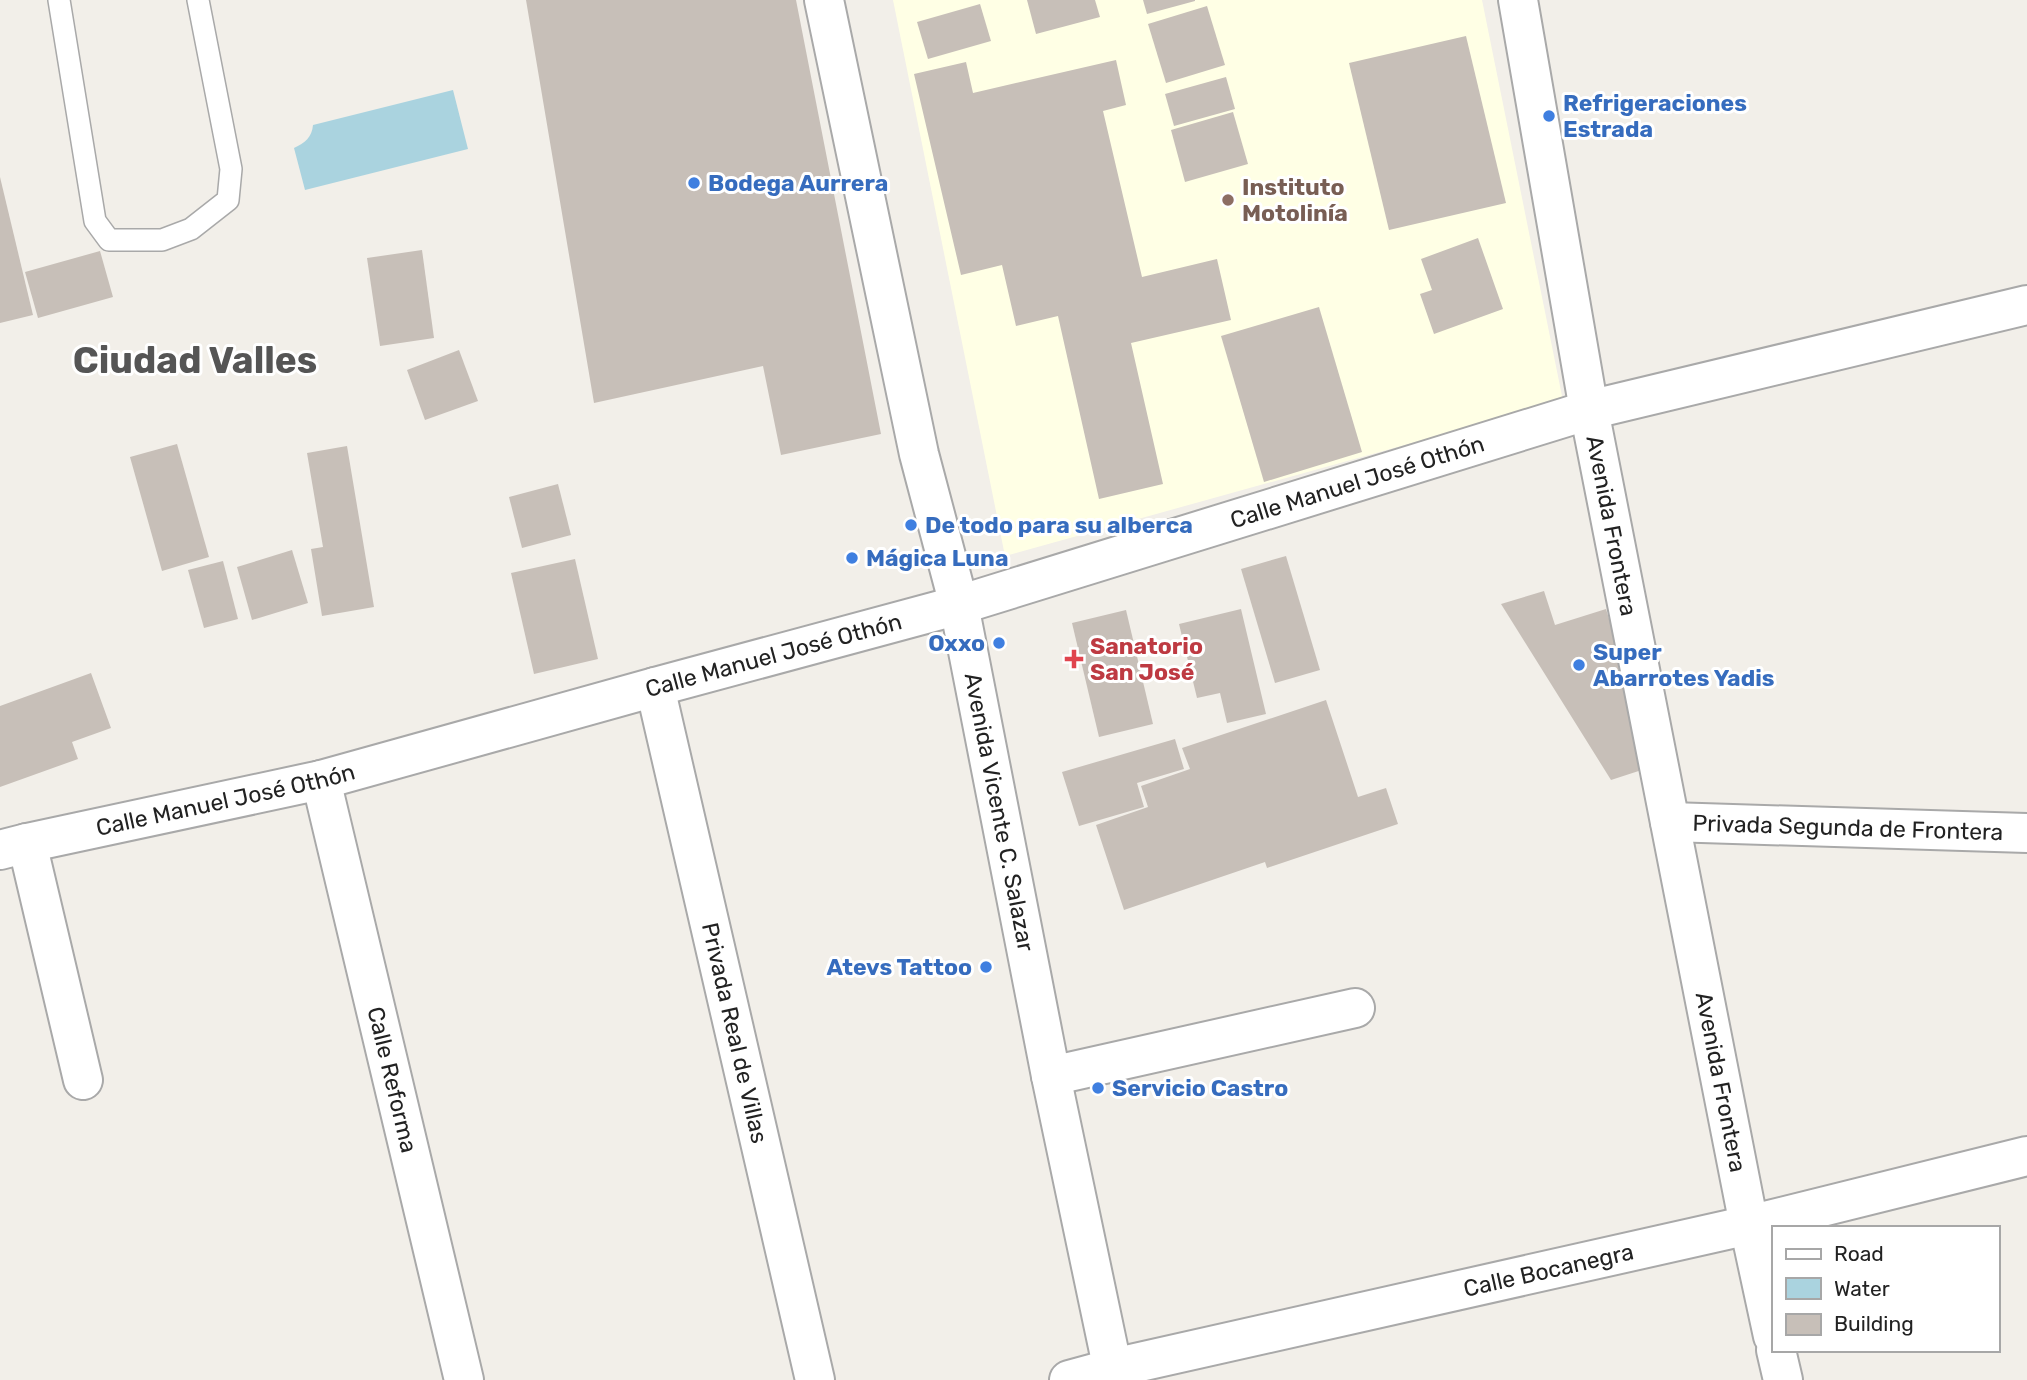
<svg xmlns="http://www.w3.org/2000/svg" width="2027" height="1380" font-family="Rubik,sans-serif">
<rect width="100%" height="100%" fill="#f2efe9"/>
<!-- education -->
<path fill="#ffffe5" d="M893,0H1482L1563,401L1005,556Z"/>
<!-- water -->
<path fill="#aad3df" d="M453,90L468,149L305,190L294,148C305,143 312,137 313,125Z"/>
<!-- building -->
<g fill="#c7bfb8">
<path d="M526,0H796L881,434L781,455L763,366L594,403Z"/>
<path d="M1027,0H1095L1100,17L1036,34Z"/>
<path d="M1143,0H1195V1L1147,14Z"/>
<path d="M980,4L991,41L928,59L917,22Z"/>
<path d="M1207,6L1225,65L1166,83L1148,24Z"/>
<path d="M1466,36L1506,203L1389,230L1349,63Z"/>
<path d="M1116,60L1126,105L1103,111L1142,277L1217,259L1231,320L1131,343L1163,484L1099,499L1058,316L1016,326L1002,265L961,275L914,74L966,62L973,93Z"/>
<path d="M1226,77L1235,109L1174,126L1165,94Z"/>
<path d="M1233,112L1248,164L1185,182L1171,130Z"/>
<path d="M0,177L33,315L0,323Z"/>
<path d="M1478,238L1503,309L1434,334L1420,294L1432,290L1421,259Z"/>
<path d="M422,250L434,338L380,346L367,258Z"/>
<path d="M100,251L113,297L38,318L25,272Z"/>
<path d="M1319,307L1362,452L1264,482L1221,336Z"/>
<path d="M459,350L478,401L425,420L407,370Z"/>
<path d="M177,444L209,557L162,571L130,457Z"/>
<path d="M347,446L374,607L322,616L311,549L323,547L307,453Z"/>
<path d="M558,484L571,535L522,548L509,497Z"/>
<path d="M292,550L308,603L252,620L237,567Z"/>
<path d="M1286,556L1320,670L1275,683L1241,569Z"/>
<path d="M575,559L598,659L534,674L511,573Z"/>
<path d="M223,561L238,619L204,628L188,570Z"/>
<path d="M1544,591L1555,625L1606,609L1654,766L1611,780L1501,604Z"/>
<path d="M1241,609L1266,714L1227,723L1220,693L1197,698L1179,624Z"/>
<path d="M1126,610L1153,724L1099,737L1072,623Z"/>
<path d="M91,673L111,728L72,742L78,759L0,787V706Z"/>
<path d="M1326,700L1358,797L1386,788L1398,824L1267,868L1265,862L1124,910L1096,825L1148,807L1141,786L1190,769L1182,748Z"/>
<path d="M1175,739L1184,769L1137,783L1144,807L1079,826L1062,772Z"/>
</g>
<g fill="none" stroke-linecap="round" stroke-linejoin="round">
<!-- service casing -->
<g stroke="#a9a9a9" stroke-width="24">
<path id="service" d="M59,0L95,221L109,240H162L191,229L228,200L231,169L198,0"/>
</g>
<!-- minor casing -->
<g stroke="#a9a9a9" stroke-width="42">
<g id="minor">
<path id="s1" d="M655,687L815,1380"/>
<path id="s2" d="M321,780L464,1380"/>
<path id="s3" d="M1670,822L2027,833"/>
<path d="M27,843L83,1080"/>
<path id="s4" d="M0,850L27,843L321,780L655,687L959,605L1589,410L2027,305"/>
<path d="M1051,1076L1355,1008"/>
<path id="s5" d="M1069,1380L1113,1368L1749,1225L2027,1156"/>
</g>
</g>
<!-- tertiary casing -->
<g stroke="#a9a9a9" stroke-width="42">
<g id="tertiary">
<path id="s6" d="M824,0L919,454L959,605L1051,1076L1115,1380"/>
<path id="s7" d="M1518,0L1589,410L1749,1225L1773,1336"/>
<path d="M1776,1350L1783,1380"/>
</g>
</g>
<!-- service -->
<use href="#service" stroke="#fff" stroke-width="21"/>
<!-- minor -->
<use href="#minor" stroke="#fff" stroke-width="38"/>
<!-- tertiary -->
<use href="#tertiary" stroke="#fff" stroke-width="38"/>
</g>
<!-- markers -->
<g fill="#3f7fe0" stroke="#fff" stroke-width="2.5">
<circle cx="1549" cy="116" r="7"/>
<circle cx="694" cy="183" r="7"/>
<circle cx="911" cy="525" r="7"/>
<circle cx="852" cy="558" r="7"/>
<circle cx="999" cy="643" r="7"/>
<circle cx="1579" cy="665" r="7"/>
<circle cx="986" cy="967" r="7"/>
<circle cx="1098" cy="1088" r="7"/>
</g>
<circle fill="#8d6e63" stroke="#fff" stroke-width="2.5" cx="1228" cy="200" r="7"/>
<path fill="#e0444e" stroke="#fff" stroke-width="2.5" d="M1070.5 648.5h7v7h7v7h-7v7h-7v-7h-7v-7h7z"/>
<g text-anchor="middle" dominant-baseline="central" stroke-width="6" stroke-linejoin="round" paint-order="stroke">
<!-- shop labels -->
<g font-size="23" font-weight="bold" fill="#366cbe" stroke="#fff" text-anchor="start">
<text x="1563" y="103">Refrigeraciones<tspan x="1563" dy="26">Estrada</tspan></text>
<text x="708" y="183">Bodega Aurrera</text>
<text x="925" y="525">De todo para su alberca</text>
<text x="866" y="558">Mágica Luna</text>
<text x="985" y="643" text-anchor="end">Oxxo</text>
<text x="1593" y="652">Super<tspan x="1593" dy="26">Abarrotes Yadis</tspan></text>
<text x="972" y="967" text-anchor="end">Atevs Tattoo</text>
<text x="1112" y="1088">Servicio Castro</text>
</g>
<!-- education labels -->
<g font-size="23" font-weight="bold" fill="#785e54" stroke="#fff" text-anchor="start">
<text x="1242" y="187">Instituto<tspan x="1242" dy="26">Motolinía</tspan></text>
</g>
<!-- street labels -->
<g font-size="23" fill="#222" stroke="#fff">
<text stroke="none"><textPath href="#s4" startOffset="1407">Calle Manuel José Othón</textPath></text>
<text stroke="none"><textPath href="#s7" startOffset="534">Avenida Frontera</textPath></text>
<text stroke="none"><textPath href="#s4" startOffset="798">Calle Manuel José Othón</textPath></text>
<text stroke="none"><textPath href="#s4" startOffset="231">Calle Manuel José Othón</textPath></text>
<text stroke="none"><textPath href="#s6" startOffset="831">Avenida Vicente C. Salazar</textPath></text>
<text stroke="none"><textPath href="#s3" startOffset="178">Privada Segunda de Frontera</textPath></text>
<text stroke="none"><textPath href="#s1" startOffset="355">Privada Real de Villas</textPath></text>
<text stroke="none"><textPath href="#s2" startOffset="308">Calle Reforma</textPath></text>
<text stroke="none"><textPath href="#s7" startOffset="1101">Avenida Frontera</textPath></text>
<text stroke="none"><textPath href="#s5" startOffset="492">Calle Bocanegra</textPath></text>
</g>
<!-- health labels -->
<g font-size="23" font-weight="bold" fill="#be3a42" stroke="#fff" text-anchor="start">
<text x="1090" y="646">Sanatorio<tspan x="1090" dy="26">San José</tspan></text>
</g>
<!-- town labels -->
<g font-size="37" font-weight="bold" fill="#555" stroke="#fff">
<text x="195" y="360">Ciudad Valles</text>
</g>
</g>
<!-- legend -->
<rect x="1772" y="1226" width="228" height="126" fill="#ffffff" stroke="#a7a7a7" stroke-width="2"/>
<rect x="1786" y="1249" width="35" height="10" fill="#ffffff" stroke="#a7a7a7" stroke-width="2"/>
<text x="1834" y="1261" font-size="21" fill="#222222">Road</text>
<rect x="1786" y="1278" width="35" height="21" fill="#aad3df" stroke="#a7a7a7" stroke-width="2"/>
<text x="1834" y="1296" font-size="21" fill="#222222">Water</text>
<rect x="1786" y="1314" width="35" height="21" fill="#c7bfb8" stroke="#a7a7a7" stroke-width="2"/>
<text x="1834" y="1331" font-size="21" fill="#222222">Building</text>
</svg>
